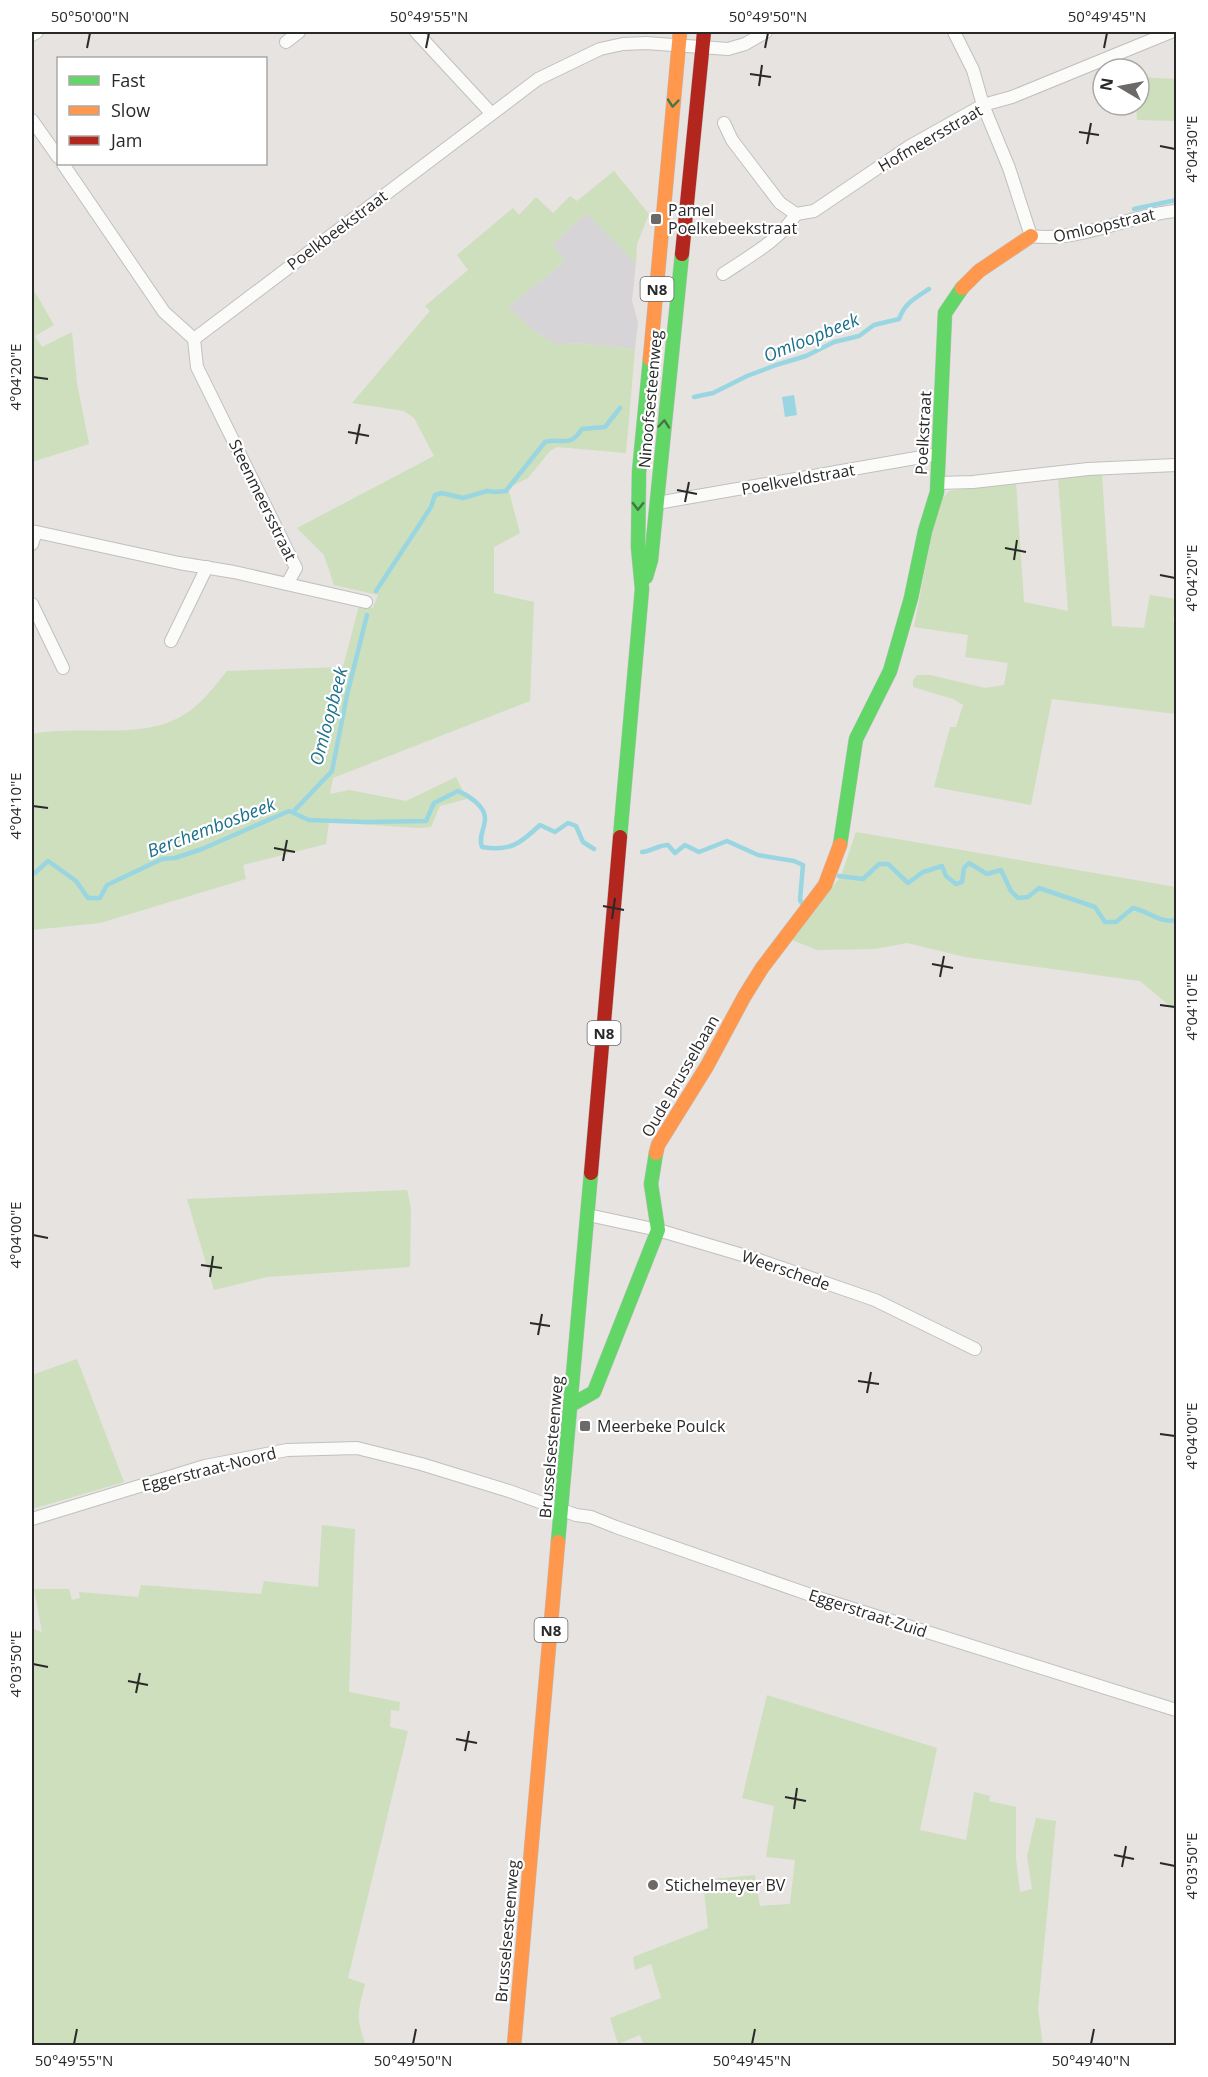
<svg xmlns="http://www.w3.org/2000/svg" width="1208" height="2077" font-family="'Open Sans',sans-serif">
<rect width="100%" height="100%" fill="#e6e3e0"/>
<!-- industrial -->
<path fill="#d7d4d7" d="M586,213L636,263L632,300L638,323L635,349L574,343L557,345L535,332L508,307L565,261L552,245Z"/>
<!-- green -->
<g fill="#cddfbc">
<path d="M1139,77L1176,79V121L1137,120L1136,105H1139Z"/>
<path d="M614,171L649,214L637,244L636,263L586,213L552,245L565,261L508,307L535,332L557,345L574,343L635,349L626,453L557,447L550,451L528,478L508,488L520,533L494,547V593L534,602L530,701L333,778L330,794L349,790L406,801L456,777L467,799L440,806L431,827L418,828L329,822L326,844L243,865L246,879L100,923L32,930V734C79,724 139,741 182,716C200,706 214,687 227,671L343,667L359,606L373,608L378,595L334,585L324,555L297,528L434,456L414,418L404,411L352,403L430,311L425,306L468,270L457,255L513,208L519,215L536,197L553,213L570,196L577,201Z"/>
<path d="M32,287L54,325L35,336L42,347L72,332L77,383L89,444L32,462Z"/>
<path d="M1102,474L1112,626L1144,628L1150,595L1176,599L1173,621L1176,622V714L1052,699L1031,805L934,787L950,727H956L963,705L953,699L913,687V680L917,675H930L985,688L1004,685L1008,663L965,657L968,635L914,627L936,511L941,500L949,491L1016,482L1024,602L1068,611L1058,477Z"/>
<path d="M856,832L1176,887V1011L1140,981L965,957L907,943L875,949L817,950L792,940L841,876Z"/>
<path d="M407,1190L411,1208L410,1267L267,1277L214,1290L187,1199Z"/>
<path d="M77,1359L124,1482L32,1509V1375Z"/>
<path d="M322,1525L355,1529L349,1692L400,1702L399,1711L391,1710L390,1727L408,1731L348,1978L365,1984C358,2012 355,2018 366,2045H32V1628L42,1632L34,1589H69L72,1600L80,1598L79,1592L138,1597L141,1585L261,1594L264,1581L318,1587Z"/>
<path d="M767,1695L937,1748L920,1830L966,1840L974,1792L990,1796L989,1801L1016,1807V1859L1020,1892L1032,1889L1027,1856L1036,1818L1056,1821L1038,2009L1043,2045L644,2046L640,2035L618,2044L610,2018L661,1998L651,1964L635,1970L633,1957L708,1928L703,1880L755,1875L760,1906L790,1904L795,1860L766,1857L774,1806L742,1798Z"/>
</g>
<!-- water -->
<path fill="#9ad6e1" d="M794,395L797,415L785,417L782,397Z"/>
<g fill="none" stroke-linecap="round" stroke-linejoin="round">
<!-- stream -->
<g stroke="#9ad6e1" stroke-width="4.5">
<path d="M1134,209L1176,200"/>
<path d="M694,397L713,393L747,376L776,365L806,356L834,342L859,336L874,325L899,319C905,303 915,298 929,289"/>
<path d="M376,591L431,507L435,495L442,493L463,498L487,491L495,492L506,491L545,442C562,437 569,449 582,429L605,427L620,408"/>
<path d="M293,812L332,771L347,695L367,615"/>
<path d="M642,852C651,851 659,845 668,845L675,853L685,845L699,852L727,841L758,855L794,861L803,865L800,900L803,905L804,903"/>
<path d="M32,871L35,873L48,861L76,881L88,898H100L107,885L162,859L175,858L202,849L289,811L309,820L365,822L426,821L434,803L458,791C468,795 485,806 485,818C485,829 478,837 482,847C510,852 521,843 540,825L555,832L568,823L576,826L583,842L594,849"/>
<path d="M839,876L863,879L879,864H888L908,883L923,872L942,866L946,876L956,884L962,882L964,868L969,863L987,874L1001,870L1011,891L1018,898L1028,897L1039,888L1095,907L1105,922H1116L1133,908C1149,911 1160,924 1176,920"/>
</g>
<!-- street casing -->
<g stroke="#c1c0c0" stroke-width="14">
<g id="street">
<path d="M416,32L491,113"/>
<path d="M954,32L973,70L983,105L1009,168L1031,236C1077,243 1129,215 1176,211"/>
<path d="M32,35L37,32"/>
<path d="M286,42L299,32"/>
<path d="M32,120L58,157"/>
<path d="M724,123L732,140L780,203L796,214L814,211L910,146L983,105L1012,97L1171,32"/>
<path d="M63,164L164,312L194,339"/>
<path d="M723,274C748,257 780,240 796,214"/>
<path d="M194,339L538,79L600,49L623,44L646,43L728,49L745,44L766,32"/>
<path d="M194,339L197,367L296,568L287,584"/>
<path d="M937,483L973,482L1088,469L1176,465"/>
<path d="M657,503L939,454"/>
<path d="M32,531L179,563L234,572L366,602"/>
<path d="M32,544L36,532"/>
<path d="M32,604L63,668"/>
<path d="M171,641L207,567"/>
<path d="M588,1215L658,1230L756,1259L875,1300L975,1349"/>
<path d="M32,1519L205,1466L287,1450L357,1448L421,1464L509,1491L576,1515L591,1517L616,1527L825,1600L1176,1710"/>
</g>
</g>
<!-- fast casing -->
<g stroke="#c1c0c0" stroke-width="15">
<g id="fast">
<path d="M646,577L651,560L682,254"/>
<path d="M620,837L642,589L638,547L639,472L650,359"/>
<path d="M840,845L856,739L890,671L911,598L925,531L937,492L945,313L962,288"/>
<path d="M571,1405L594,1392L658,1230L651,1184L656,1153"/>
<path d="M558,1542L591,1173"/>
</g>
</g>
<!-- slow casing -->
<g stroke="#c1c0c0" stroke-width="15">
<g id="slow">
<path d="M962,288L979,271L1031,236"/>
<path d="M650,359L680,32"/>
<path d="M656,1153L658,1145L707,1066L744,997L762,968L825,885L840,845"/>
<path d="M514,2046L558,1542"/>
</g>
</g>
<!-- jam casing -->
<g stroke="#c1c0c0" stroke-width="15">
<g id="jam">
<path d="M682,254L704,32"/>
<path d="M591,1173L620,837"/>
</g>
</g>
<!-- street -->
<use href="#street" stroke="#fbfbfa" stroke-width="12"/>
<!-- fast -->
<use href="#fast" stroke="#63d668" stroke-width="14"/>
<!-- slow -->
<use href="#slow" stroke="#ff974d" stroke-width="14"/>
<!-- jam -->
<use href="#jam" stroke="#b3261e" stroke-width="14"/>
</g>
<!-- one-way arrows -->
<defs><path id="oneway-chevron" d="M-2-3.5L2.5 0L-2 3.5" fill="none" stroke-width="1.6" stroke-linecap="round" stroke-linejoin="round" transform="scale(1.5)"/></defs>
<g stroke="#437745">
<use href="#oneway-chevron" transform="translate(673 103) rotate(95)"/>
<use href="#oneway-chevron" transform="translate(664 424) rotate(-85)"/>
<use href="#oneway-chevron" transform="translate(638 506) rotate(91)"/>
</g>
<!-- ticks -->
<path fill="none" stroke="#292929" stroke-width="2" d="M87,48L90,33M426,48L429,33M765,48L768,33M1104,48L1107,33M750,74L771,77M759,86L762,65M1079,132L1099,135M1087,144L1091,123M1160,146L1175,149M33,377L48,379M348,432L369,436M356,444L360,424M677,490L697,494M685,502L689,482M1005,548L1026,552M1014,560L1017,540M1160,575L1175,578M33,806L48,808M274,848L295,852M283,861L287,840M603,906L624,910M612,919L615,898M932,964L953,968M940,977L944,956M1160,1005L1175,1007M33,1235L48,1238M201,1265L222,1268M210,1277L213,1256M530,1323L550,1326M538,1335L542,1314M858,1381L879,1384M867,1393L871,1372M1160,1434L1175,1436M33,1664L48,1667M128,1681L148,1685M136,1693L140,1673M456,1739L477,1743M465,1751L469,1731M785,1797L806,1801M794,1809L797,1788M1114,1855L1134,1859M1160,1863L1175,1866M1122,1867L1126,1846M74,2044L77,2029M413,2044L416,2029M752,2044L755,2029M1091,2044L1094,2029"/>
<!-- markers -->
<g fill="#6b6a69" stroke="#fff" stroke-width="2">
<rect x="650" y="213" width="12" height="12" rx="3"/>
<rect x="579" y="1420" width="12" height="12" rx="3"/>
<circle cx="653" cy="1885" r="6"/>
</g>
<g text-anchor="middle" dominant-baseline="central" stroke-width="4.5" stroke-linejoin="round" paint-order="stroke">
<!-- shield labels -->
<g fill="#fff" stroke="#696969" stroke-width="1.5">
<rect x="640.5" y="277" width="33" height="24" rx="4.5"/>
<rect x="587.5" y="1021" width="33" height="24" rx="4.5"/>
<rect x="534.5" y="1618" width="33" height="24" rx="4.5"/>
</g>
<g font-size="15" font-weight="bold" fill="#292929">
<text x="657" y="289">N8</text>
<text x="604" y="1033">N8</text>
<text x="551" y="1630">N8</text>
</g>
<!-- street labels -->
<g font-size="16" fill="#292929" stroke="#fff">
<text transform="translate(930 138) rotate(-30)">Hofmeersstraat</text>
<text transform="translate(1104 225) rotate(-13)">Omloopstraat</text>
<text transform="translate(337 230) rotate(-37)">Poelkbeekstraat</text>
<text transform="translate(650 399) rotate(-85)">Ninoofsesteenweg</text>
<text transform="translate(923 433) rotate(-87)">Poelkstraat</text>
<text transform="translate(798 479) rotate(-10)">Poelkveldstraat</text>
<text transform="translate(263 500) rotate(64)">Steenmeersstraat</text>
<text transform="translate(680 1076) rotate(-60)">Oude Brusselbaan</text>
<text transform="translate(786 1270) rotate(19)">Weerschede</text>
<text transform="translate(551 1447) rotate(-85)">Brusselsesteenweg</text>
<text transform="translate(209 1469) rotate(-14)">Eggerstraat-Noord</text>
<text transform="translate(868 1613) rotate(18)">Eggerstraat-Zuid</text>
<text transform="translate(507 1931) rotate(-85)">Brusselsesteenweg</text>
</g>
<!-- poi labels -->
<g font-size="16" fill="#292929" stroke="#fff" text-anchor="start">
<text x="668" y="210">Pamel<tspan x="668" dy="18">Poelkebeekstraat</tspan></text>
<text x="597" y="1426">Meerbeke Poulck</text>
<text x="665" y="1885">Stichelmeyer BV</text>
</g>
<!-- water labels -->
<g font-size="18" font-style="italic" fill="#1b708c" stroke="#fff">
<text transform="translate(811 337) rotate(-22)">Omloopbeek</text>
<text transform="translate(328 716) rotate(-75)">Omloopbeek</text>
<text transform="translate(211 827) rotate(-21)">Berchembosbeek</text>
</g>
</g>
<!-- border -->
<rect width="1208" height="2077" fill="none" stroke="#ffffff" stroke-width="66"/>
<!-- legend -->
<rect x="57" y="57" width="210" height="108" fill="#ffffff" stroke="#a9a9a9" stroke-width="1.5"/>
<rect x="69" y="76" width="30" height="9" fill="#63d668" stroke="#a9a9a9" stroke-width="1.5"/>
<text x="111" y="87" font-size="18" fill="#292929">Fast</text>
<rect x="69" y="106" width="30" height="9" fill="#ff974d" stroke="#a9a9a9" stroke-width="1.5"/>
<text x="111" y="117" font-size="18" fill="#292929">Slow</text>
<rect x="69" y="136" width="30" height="9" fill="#b3261e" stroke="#a9a9a9" stroke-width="1.5"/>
<text x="111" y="147" font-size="18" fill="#292929">Jam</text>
<!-- north arrow -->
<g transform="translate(1121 87) rotate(280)"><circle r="28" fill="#ffffff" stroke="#a9a9a9" stroke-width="1.5"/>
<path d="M0-4.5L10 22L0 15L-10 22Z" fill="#6b6a69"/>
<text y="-9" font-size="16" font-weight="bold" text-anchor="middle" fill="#292929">N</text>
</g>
<rect x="33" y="33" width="1142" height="2011" fill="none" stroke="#292929" stroke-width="2"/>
<g font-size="15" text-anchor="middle" fill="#292929">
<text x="90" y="22">50°50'00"N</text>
<text x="429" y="22">50°49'55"N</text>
<text x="768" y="22">50°49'50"N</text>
<text x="1107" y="22">50°49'45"N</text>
<text transform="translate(1192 149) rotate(-90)" y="5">4°04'30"E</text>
<text transform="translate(16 377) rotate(-90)" y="5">4°04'20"E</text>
<text transform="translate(1192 578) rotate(-90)" y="5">4°04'20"E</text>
<text transform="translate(16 806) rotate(-90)" y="5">4°04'10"E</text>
<text transform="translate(1192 1007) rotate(-90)" y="5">4°04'10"E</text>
<text transform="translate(16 1235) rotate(-90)" y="5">4°04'00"E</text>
<text transform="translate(1192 1436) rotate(-90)" y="5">4°04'00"E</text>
<text transform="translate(16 1664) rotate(-90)" y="5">4°03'50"E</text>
<text transform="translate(1192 1866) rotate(-90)" y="5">4°03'50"E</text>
<text x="74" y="2066">50°49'55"N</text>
<text x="413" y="2066">50°49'50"N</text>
<text x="752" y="2066">50°49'45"N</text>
<text x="1091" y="2066">50°49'40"N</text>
</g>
</svg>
